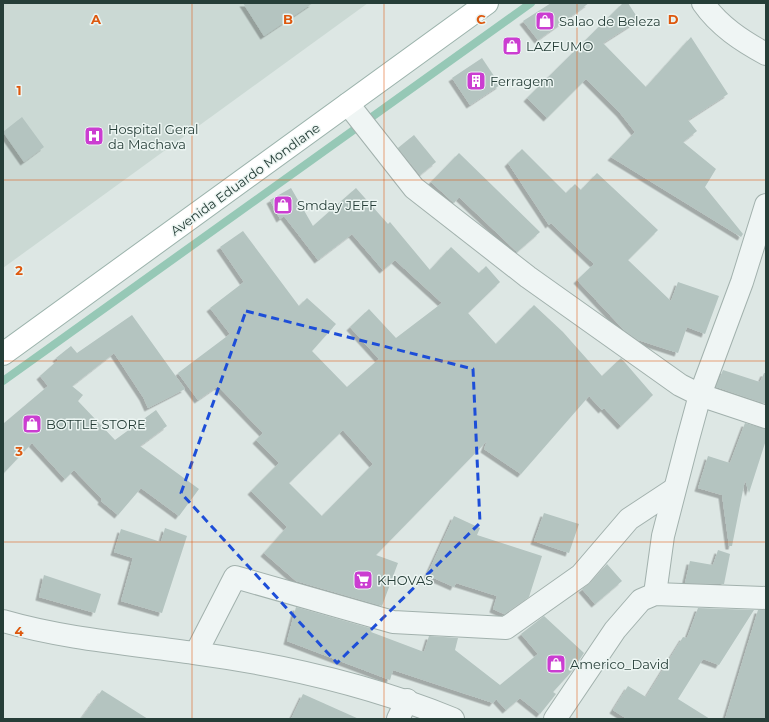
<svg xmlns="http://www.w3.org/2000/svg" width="769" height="722" font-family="Montserrat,sans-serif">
<defs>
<filter id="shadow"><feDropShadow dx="-3.5" dy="3.5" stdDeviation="0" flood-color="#0004"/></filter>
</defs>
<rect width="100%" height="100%" fill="#dde7e4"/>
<!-- built -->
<path fill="#cbd9d4" d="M3,3H368L3,268Z"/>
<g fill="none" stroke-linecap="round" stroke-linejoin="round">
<!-- stream -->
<path stroke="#96c8b6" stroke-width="8" d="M3,381L531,3"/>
</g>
<!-- building -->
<g fill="#b4c4c0" fill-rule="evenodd" filter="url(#shadow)">
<path d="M243,3H313L264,36Z"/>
<path d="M551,3H589L538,40L523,21Z"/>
<path d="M623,3H628L639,20L603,43L646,87L691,37L728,94L688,120L697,131L683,142L716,169L705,187L743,234L741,237L611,157L635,132L620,113L586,79L547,118L527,98Z"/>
<path d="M482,58L500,85L470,105L452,78Z"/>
<path d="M22,117L44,147L24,162L3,132Z"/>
<path d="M414,135L436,162L420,175L398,148Z"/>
<path d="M522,149L566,193L575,184L581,190L597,173L658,230L628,260L671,301L678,282L719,296L705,334L687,327L678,353L638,340L624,330L577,280L594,264L551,223L549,225L508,163Z"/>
<path d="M459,153L540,232L517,252L459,197L454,203L431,182Z"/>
<path d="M291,188L313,226L356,188L388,224L390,222L430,270L451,247L479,273L486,266L500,282L468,313L496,344L534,305L563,332L602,376L621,358L653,395L621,426L604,408L602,410L589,396L521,474L484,449L487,441L376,555L398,563L382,606L296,581L264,553L287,527L251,491L279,463L256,440L263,433L218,386L198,400L178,373L230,334L210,308L244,282L220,247L243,231L299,306L307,298L336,324L312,351L347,387L379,359L350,327L369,309L396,338L442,303L395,260L383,270L352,234L318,260L284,216L280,219L270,200ZM343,430L373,464L322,516L289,483Z"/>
<path d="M132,315L185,389L148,408L143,397L114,353L72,386L83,395L78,401L115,440L156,410L167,426L140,446L199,489L179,516L141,488L118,515L101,501L102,499L74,470L65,479L32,443L3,474V424L48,386L40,376L58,360L56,358L71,346L77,353Z"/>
<path d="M723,370L760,382L764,373H766V404L716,387Z"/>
<path d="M745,423L766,429V440L749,493L745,480L732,546H729L722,495L698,488L708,456L730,463Z"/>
<path d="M544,513L579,524L569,553L534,541Z"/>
<path d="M454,516L480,528L477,535L542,556L529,597L504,614L493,609L497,596L456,583L454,587L427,575Z"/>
<path d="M165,528L187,536L162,613L121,601L133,558L114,552L121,529L161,542Z"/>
<path d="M718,550L730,554L724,584L685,583L690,561L713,565Z"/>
<path d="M607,564L622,581L595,604L582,589L590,583Z"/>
<path d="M44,575L101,594L95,613L39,597Z"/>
<path d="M296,607L373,629L371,632L424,652L429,636L458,638L455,650L500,685L538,654L521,634L544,616L584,653L572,671L553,692L556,694L540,714L520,698L506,710L496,699L493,703L393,670L390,680L287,641Z"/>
<path d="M698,608L754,610L719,665L703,659L678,699L710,719H627L613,710L628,686L646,697L683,637L687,638Z"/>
<path d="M758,610H766V719H725Z"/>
<path d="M102,690L148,719H81Z"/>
<path d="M303,694L359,719H291Z"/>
</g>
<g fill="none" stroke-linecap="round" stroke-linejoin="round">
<!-- minor casing -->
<g stroke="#a2b1ad" stroke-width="24">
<g id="minor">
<path d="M703,3C719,26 742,41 766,54"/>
<path d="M348,104L414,188L528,277L680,385L700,395L766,417"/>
<path d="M655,594L663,536L688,439L700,395L742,282L766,205"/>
<path d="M3,621C65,639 131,644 194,653C283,665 370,685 453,719"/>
<path d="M196,653L235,577L393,622L506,628L581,575L629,519L673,490"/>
<path d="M398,719L407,700"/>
<path d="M555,719L615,630L641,600L655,594L766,598"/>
</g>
</g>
<!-- major casing -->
<g stroke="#9cb3ac" stroke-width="24">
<path id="major" d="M3,354L487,3"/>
</g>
<!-- minor -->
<use href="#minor" stroke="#eff5f4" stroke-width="22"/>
<!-- major -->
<use href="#major" stroke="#fff" stroke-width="22"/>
</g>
<!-- marked area -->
<path fill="none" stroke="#1d4ed8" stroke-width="3" stroke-dasharray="8 5" stroke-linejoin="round" d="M246,311L473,369L480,523L337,663L181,493Z"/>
<!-- grid -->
<path fill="none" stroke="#de580e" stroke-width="1" stroke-opacity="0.55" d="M192,3V719M384,3V719M577,3V719M3,180H766M3,361H766M3,542H766"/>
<!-- icons -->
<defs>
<g id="shop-square" transform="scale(1)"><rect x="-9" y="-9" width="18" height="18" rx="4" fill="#cb3dd1" stroke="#ecf5f2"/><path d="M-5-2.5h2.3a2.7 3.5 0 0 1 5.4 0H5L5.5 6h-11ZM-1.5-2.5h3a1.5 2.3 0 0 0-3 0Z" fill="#fff"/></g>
<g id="building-square" transform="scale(1)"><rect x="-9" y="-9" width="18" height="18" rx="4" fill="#cb3dd1" stroke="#ecf5f2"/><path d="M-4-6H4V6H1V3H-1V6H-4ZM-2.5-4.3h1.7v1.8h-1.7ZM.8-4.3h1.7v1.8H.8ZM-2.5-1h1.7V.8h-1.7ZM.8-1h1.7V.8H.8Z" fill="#fff"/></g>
<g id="hospital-square" transform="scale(1)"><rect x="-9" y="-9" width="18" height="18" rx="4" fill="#cb3dd1" stroke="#ecf5f2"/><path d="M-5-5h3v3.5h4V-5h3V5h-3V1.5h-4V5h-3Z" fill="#fff"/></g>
<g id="supermarket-square" transform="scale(1)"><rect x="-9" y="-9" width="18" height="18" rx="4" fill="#cb3dd1" stroke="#ecf5f2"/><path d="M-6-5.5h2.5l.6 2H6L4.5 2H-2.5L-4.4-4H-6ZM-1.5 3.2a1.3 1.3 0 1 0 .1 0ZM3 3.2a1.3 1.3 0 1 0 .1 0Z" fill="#fff"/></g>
</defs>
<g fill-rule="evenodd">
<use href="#shop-square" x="545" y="21"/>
<use href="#shop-square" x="512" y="46"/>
<use href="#building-square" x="476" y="81"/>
<use href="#hospital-square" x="94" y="136"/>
<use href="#shop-square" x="283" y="205"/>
<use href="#shop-square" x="32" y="424"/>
<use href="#supermarket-square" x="363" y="580"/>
<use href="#shop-square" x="556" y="664"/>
</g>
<g text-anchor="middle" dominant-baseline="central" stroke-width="3" stroke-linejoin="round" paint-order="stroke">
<!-- poi labels -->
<g font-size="13" fill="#263e38" stroke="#ecf5f2" text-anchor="start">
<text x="559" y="21">Salao de Beleza</text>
<text x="526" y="46">LAZFUMO</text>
<text x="490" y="81">Ferragem</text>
<text x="108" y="129">Hospital Geral<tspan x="108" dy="15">da Machava</tspan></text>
<text x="297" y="205">Smday JEFF</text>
<text x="46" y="424">BOTTLE STORE</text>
<text x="377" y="580">KHOVAS</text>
<text x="570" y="664">Americo_David</text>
</g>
<!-- street labels -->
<g font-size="13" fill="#263e38" stroke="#ecf5f2">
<text transform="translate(245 179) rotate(-36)">Avenida Eduardo Mondlane</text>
</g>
</g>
<g font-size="13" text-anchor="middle" font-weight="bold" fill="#de580e" stroke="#ecf5f2" stroke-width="3" stroke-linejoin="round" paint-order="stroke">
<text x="96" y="24">A</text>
<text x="288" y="24">B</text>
<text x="481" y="24">C</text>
<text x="673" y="24">D</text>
<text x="19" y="95">1</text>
<text x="19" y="275">2</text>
<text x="19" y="456">3</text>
<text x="19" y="636">4</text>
</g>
<!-- border -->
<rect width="769" height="722" fill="none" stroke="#263e38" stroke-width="8"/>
</svg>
